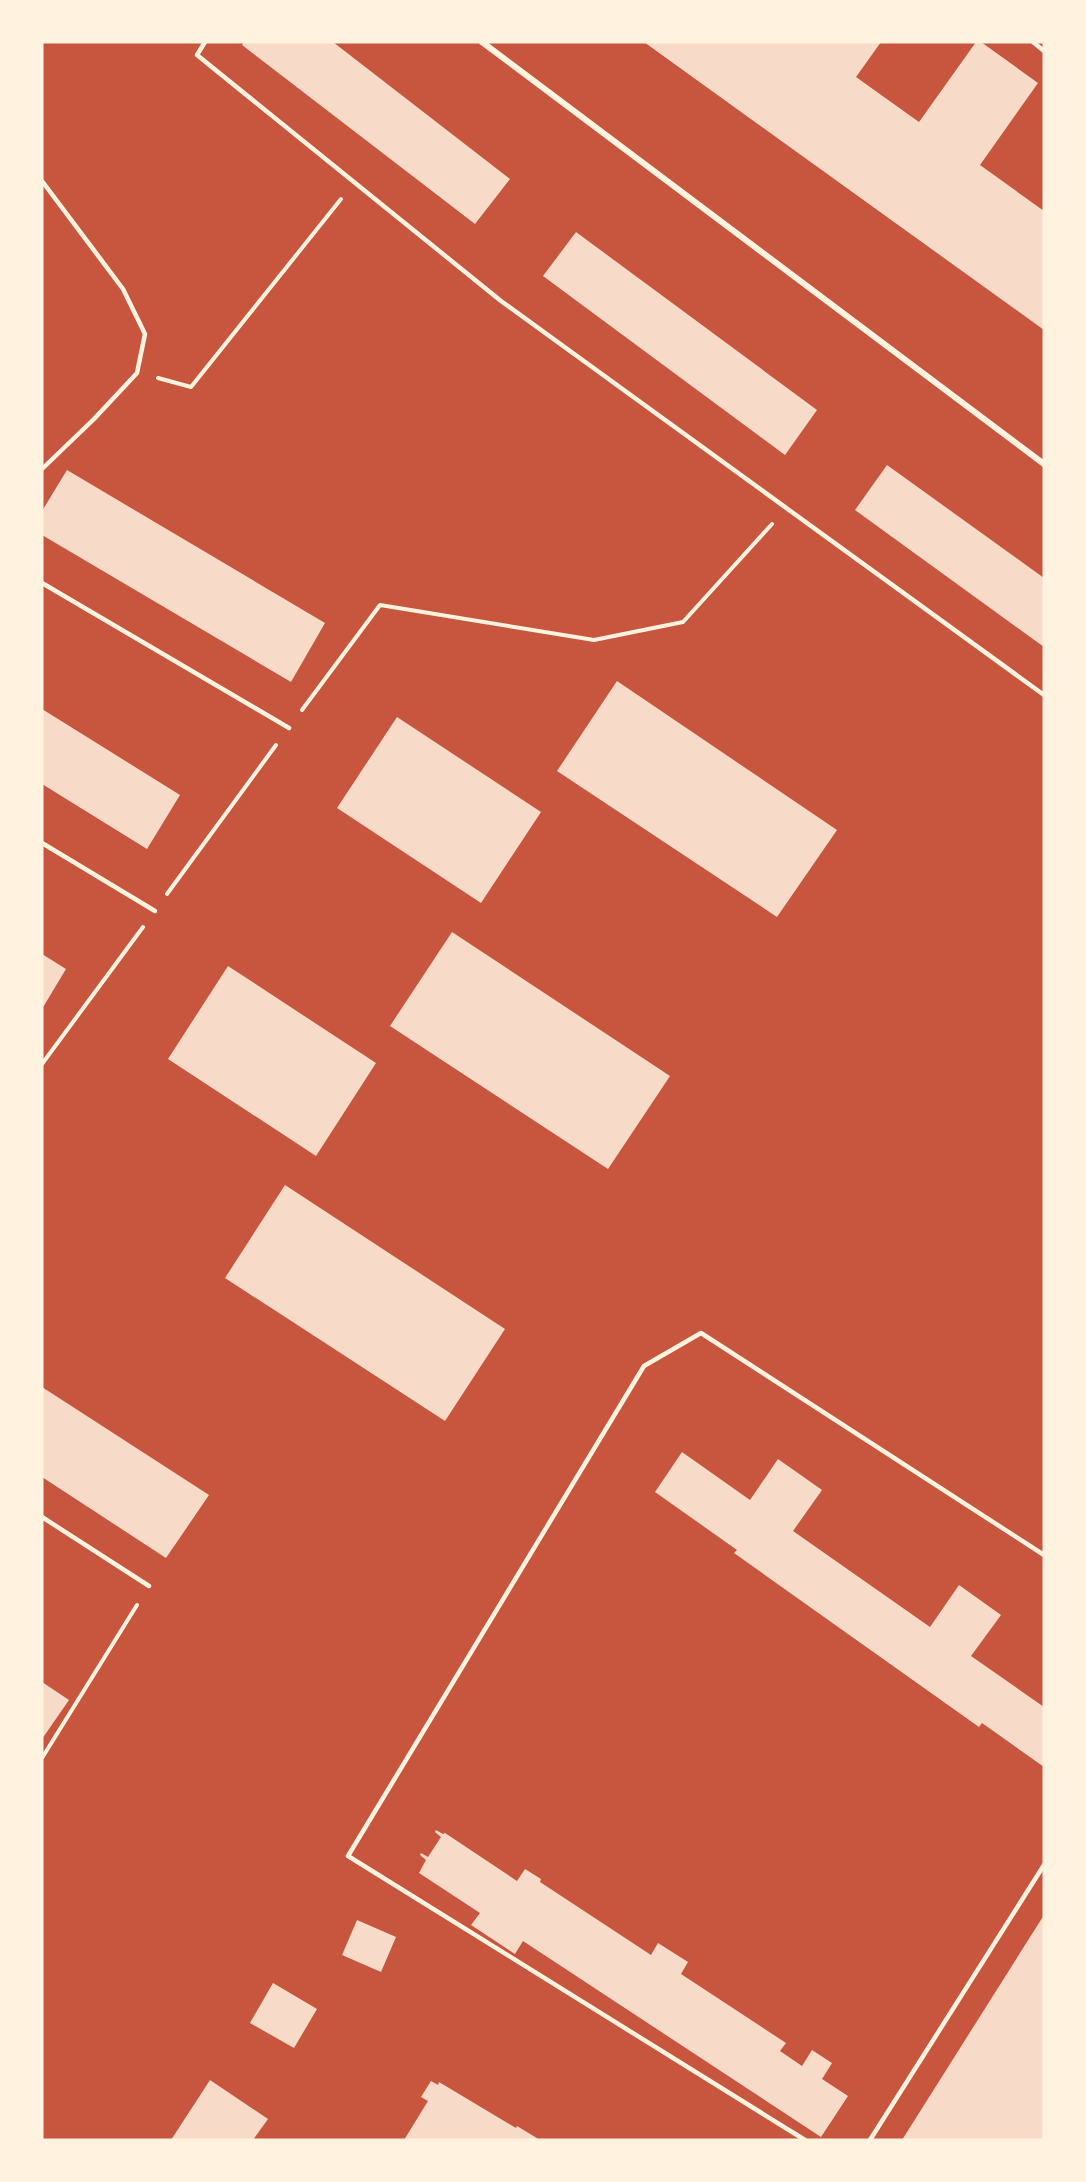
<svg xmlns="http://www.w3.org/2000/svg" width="1086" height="2182" font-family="Overpass,sans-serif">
<rect width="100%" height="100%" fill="#c8553d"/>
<!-- building -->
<g fill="#f7dbc8">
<path d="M244,42H333L510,179L475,224L242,45Z"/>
<path d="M644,42H881L856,77L919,122L976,42H981L1038,83L980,165L1044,211V330Z"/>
<path d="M576,232L817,410L785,455L543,276Z"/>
<path d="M887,465L1044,578V647L855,510Z"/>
<path d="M67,470L325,623L291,682L42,535V511Z"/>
<path d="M617,681L837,830L777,917L557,771Z"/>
<path d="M42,709L180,795L147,849L42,784Z"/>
<path d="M397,717L541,812L481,903L337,808Z"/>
<path d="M452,932L670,1076L608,1169L390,1026Z"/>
<path d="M42,954L66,969L42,1009Z"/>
<path d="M228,966L376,1063L316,1156L168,1059Z"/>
<path d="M285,1185L505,1329L445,1421L225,1278Z"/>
<path d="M42,1387L209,1495L166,1558L42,1477Z"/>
<path d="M682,1452L750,1500L778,1459L822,1490L793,1531L930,1627L959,1585L1001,1615L971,1656L1044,1707V1767L982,1723L979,1727L734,1553L737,1550L655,1492Z"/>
<path d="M42,1682L69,1700L42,1739Z"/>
<path d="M436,1830L443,1834L445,1833L517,1881L525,1869L541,1879L540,1882L651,1955L658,1943L688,1962L681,1974L786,2043L780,2051L802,2066L812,2050L832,2063L822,2079L848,2096L821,2137L523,1941L515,1954L471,1925L480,1913L419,1873L426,1860L420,1855L421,1853L428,1857L441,1837L435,1832Z"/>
<path d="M1044,1915V2140H902Z"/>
<path d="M357,1920L396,1937L381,1972L342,1955Z"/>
<path d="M273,1983L317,2009L294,2048L250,2023Z"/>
<path d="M210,2080L268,2119L253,2140H171Z"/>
<path d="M431,2081L438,2085L439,2082L516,2128L517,2126L540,2140H404L428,2101L421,2097Z"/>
</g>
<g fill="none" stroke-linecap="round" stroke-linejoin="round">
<!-- path -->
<g stroke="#fff3e0" stroke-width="4">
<path d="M158,378L191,387L341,199"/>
<path d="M302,710L380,605L594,640L683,622L772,524"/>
<path d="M167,894L276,745"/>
<path d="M42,1064L143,927"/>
<path d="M42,1758L137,1605"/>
</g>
<!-- service -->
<g stroke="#fff3e0" stroke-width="4.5">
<path d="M205,42L197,55L501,301L1044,695"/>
<path d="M1033,42L1044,51"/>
<path d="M42,181L123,289L145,334L137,373L94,419L42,469"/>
<path d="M42,583L289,728"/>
<path d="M42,843L155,911"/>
<path d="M42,1517L149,1586"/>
<path d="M805,2140L348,1856L644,1366L701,1333L1044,1555"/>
<path d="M870,2140L1044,1865"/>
</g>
<!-- minor -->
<path stroke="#fff3e0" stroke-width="6" d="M482,42L1044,464"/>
</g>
<!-- border -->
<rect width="1086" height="2182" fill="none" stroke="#fff3e0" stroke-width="87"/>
</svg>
